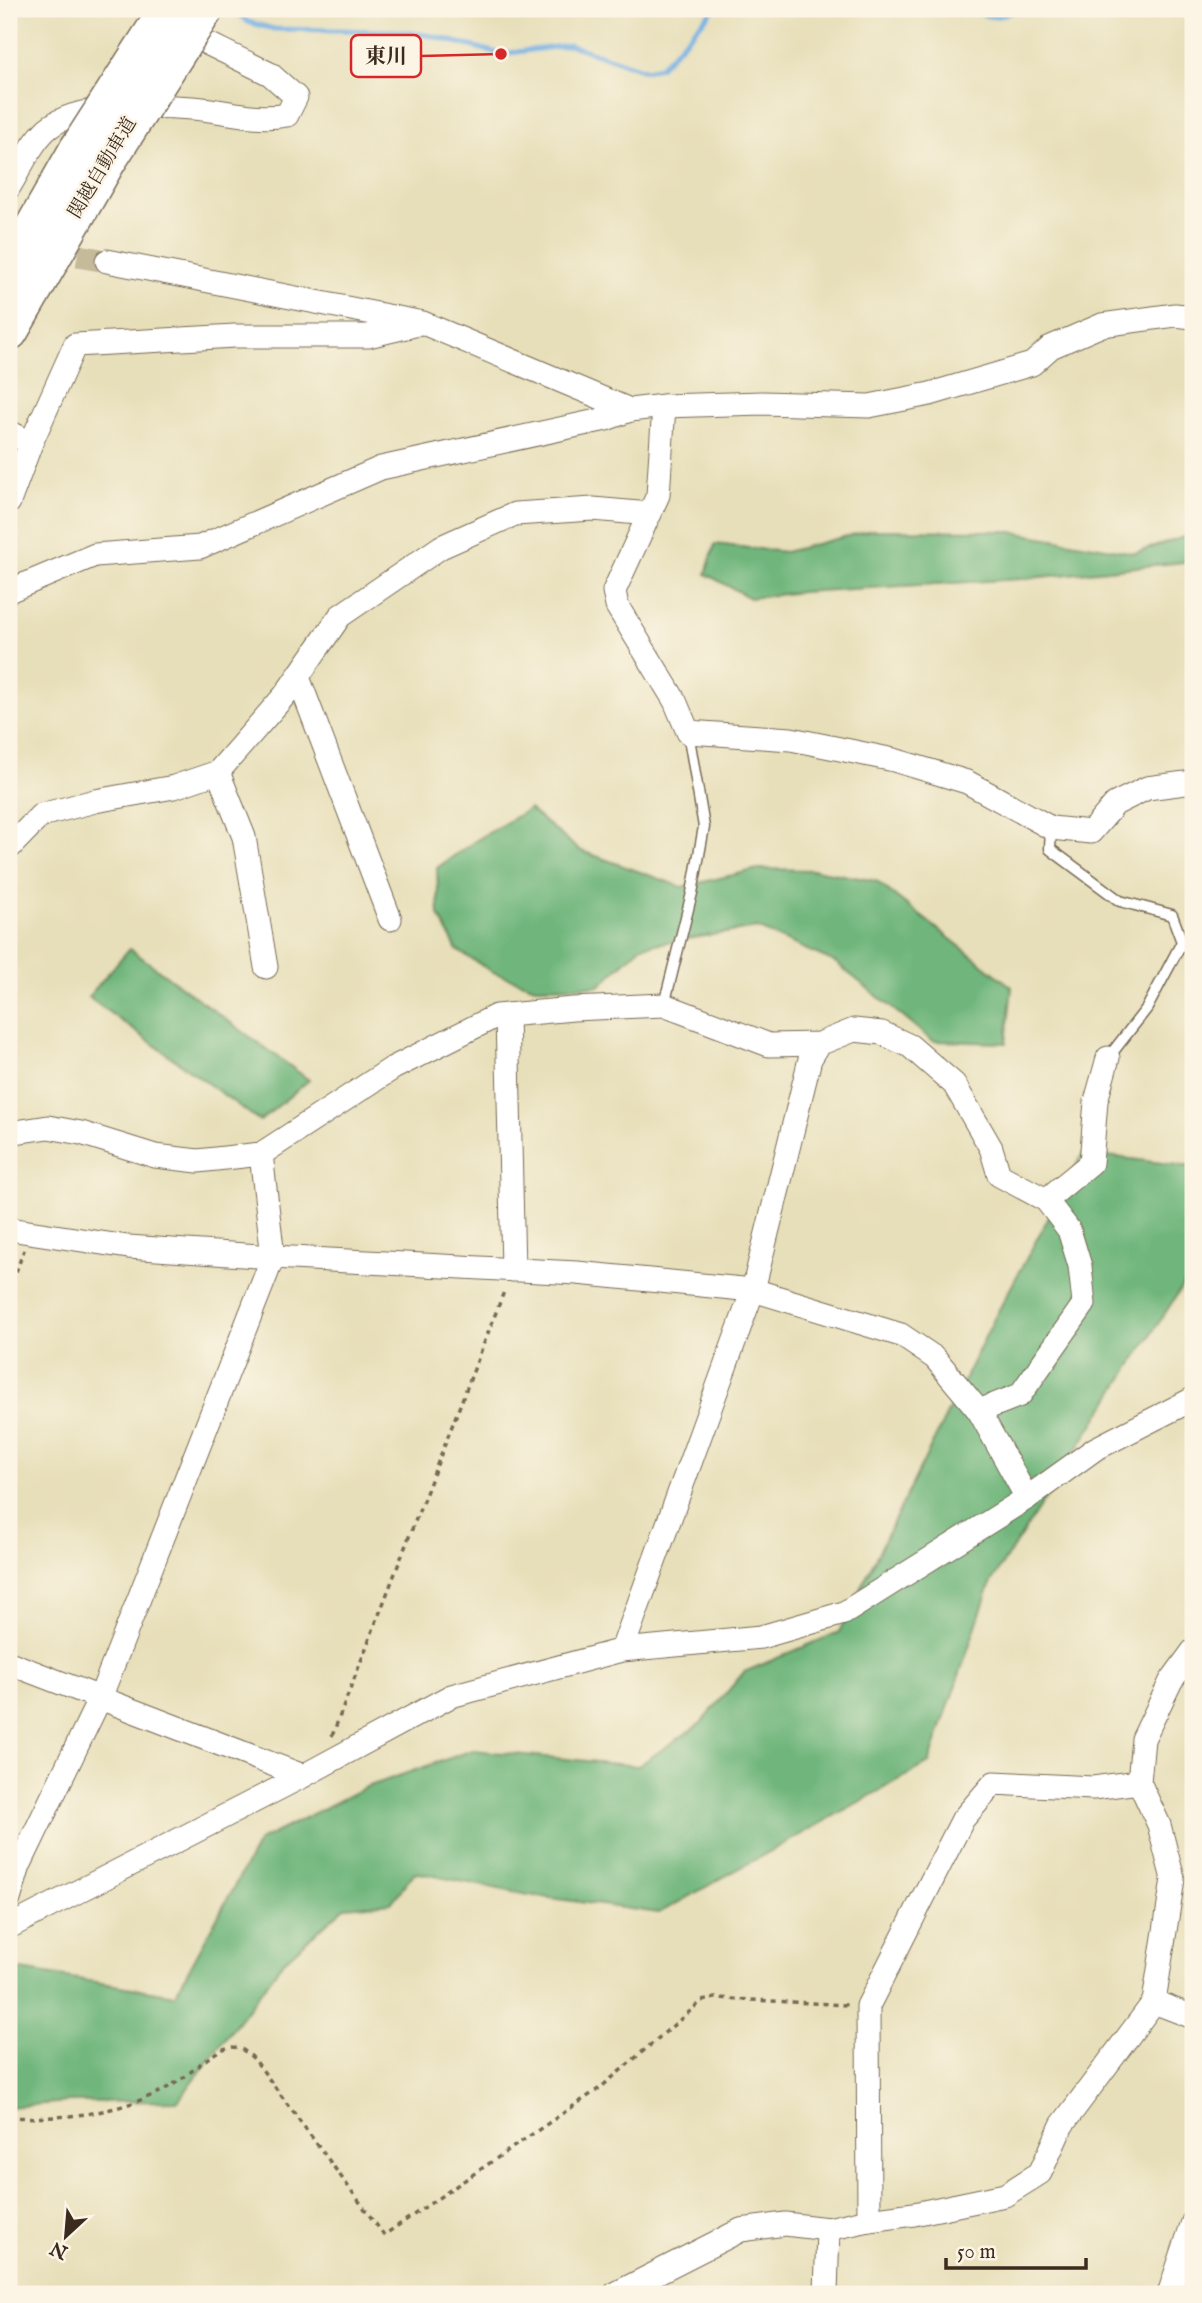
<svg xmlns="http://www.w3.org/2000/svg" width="1202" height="2303" font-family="'IM FELL English','Noto Serif JP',serif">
<rect width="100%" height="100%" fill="#fcf5e5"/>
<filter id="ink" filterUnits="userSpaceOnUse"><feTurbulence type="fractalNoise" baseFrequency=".0143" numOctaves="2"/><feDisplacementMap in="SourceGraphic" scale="14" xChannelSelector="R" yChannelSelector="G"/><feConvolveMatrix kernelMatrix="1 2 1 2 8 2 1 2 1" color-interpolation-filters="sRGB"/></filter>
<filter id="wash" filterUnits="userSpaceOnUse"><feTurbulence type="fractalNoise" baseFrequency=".00686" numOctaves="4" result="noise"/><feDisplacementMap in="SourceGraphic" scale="28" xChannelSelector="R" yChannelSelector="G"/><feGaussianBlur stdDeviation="1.57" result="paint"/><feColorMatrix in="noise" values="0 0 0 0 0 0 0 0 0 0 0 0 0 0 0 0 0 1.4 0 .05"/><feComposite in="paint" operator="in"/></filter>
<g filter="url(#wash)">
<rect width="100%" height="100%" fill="#e7dfb9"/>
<!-- forest -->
<g fill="#6fb67b" stroke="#55704c" stroke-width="2">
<path d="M871,530L1006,531L1135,553L1193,534V561L1021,579L801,592L750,598L706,574L715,544L785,552Z"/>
<path d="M529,809L579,850L682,887L758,869L815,870L876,881L1012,987L1006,1043L933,1041L835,962L757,928L642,946L599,986L535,987L493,972L457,950L439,915L437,868L475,841Z"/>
<path d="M129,949H130L309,1080L260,1121L88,997Z"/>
<path d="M1083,1153L1193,1167V1270L991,1582L929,1763L659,1913L529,1895L415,1872L391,1903L345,1907L283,1962L178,2101L67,2102L9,2107V1968L175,1995L259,1841L364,1788L473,1750L638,1766L701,1723L744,1672L839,1632L995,1317Z"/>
</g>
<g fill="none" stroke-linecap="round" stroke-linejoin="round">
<!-- stream -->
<g stroke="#70ade2" stroke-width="5">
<path d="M233,9L248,22L274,29L397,31L433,36L501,54L570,45L645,70L660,67L714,9"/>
<path d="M970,9C991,20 999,18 1020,9"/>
</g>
</g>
</g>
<g filter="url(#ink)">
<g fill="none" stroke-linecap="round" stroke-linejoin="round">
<!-- minor-tunnel -->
<path stroke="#c5bb9a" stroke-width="23" stroke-dasharray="23 11" stroke-linecap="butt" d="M44,250L107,261"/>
<!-- service casing -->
<g stroke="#776954" stroke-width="13">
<g id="service">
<path d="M1051,828L1050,849L1120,901L1172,915L1182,942L1147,1008L1108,1058"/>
<path d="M664,1005L692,893L704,827L688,732"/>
</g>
</g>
<!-- minor casing -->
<g stroke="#776954" stroke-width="25">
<g id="minor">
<path d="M9,187C21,168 30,145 47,129C77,103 154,105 192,108C225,110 254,121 287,115L296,97L270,74L182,31L179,28"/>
<path d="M107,261L423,323L630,410"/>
<path d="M664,406L658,495L614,591L617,606L675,701L688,732L791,739L894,760L967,782L1051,828L1091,832L1115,804L1147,788L1193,782"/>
<path d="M9,432L31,443"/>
<path d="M9,502L31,443L75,345L235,336H368L414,325"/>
<path d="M9,591L95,555L200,547L381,468L606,419L630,410L664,406L762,403L869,406L930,394L1032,364L1051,347L1102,325L1175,315L1193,317"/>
<path d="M298,677L390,919"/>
<path d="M218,772L244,837L266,967"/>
<path d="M9,848L41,815L95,801L174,787L218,772L285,695L340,616L441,547L515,514L593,509L650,514"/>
<path d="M507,1015L513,1270"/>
<path d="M9,1133L48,1127L81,1133L155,1156L198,1161L261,1154L393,1068L496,1016L573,1009L664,1005L769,1045L819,1044L854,1030L882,1033L910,1046L954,1084L991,1148L999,1175L1046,1200L1069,1230L1080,1266L1084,1304L1020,1395L979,1411"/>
<path d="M1046,1200L1091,1163L1096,1101L1108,1058"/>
<path d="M9,1229L128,1247L273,1257L577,1273L753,1290L901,1335L935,1358L979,1411L1027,1498"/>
<path d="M622,1650L753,1290L810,1059L819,1044"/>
<path d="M9,1663L303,1776"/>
<path d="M9,1899L19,1866L100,1698L273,1257L261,1154"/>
<path d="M9,1927L303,1776L451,1696L622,1650L761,1637L844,1613L1027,1498L1095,1449L1193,1399"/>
<path d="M1154,2002L1193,2017"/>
<path d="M869,2220L868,2006L963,1819L994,1783L1093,1788L1139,1782"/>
<path d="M615,2294L741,2230L785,2224L828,2229L869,2220L914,2214L1005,2195L1040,2173L1062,2125L1154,2002L1173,1879L1159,1825L1139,1782L1143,1739L1171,1681L1193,1651"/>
<path d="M826,2294L828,2229"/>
<path d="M1169,2294L1193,2222"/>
</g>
</g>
<!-- motorway casing -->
<g stroke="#776954" stroke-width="41">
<g id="motorway">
<path d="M9,272L79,149"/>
<path d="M9,331L106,162"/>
</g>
</g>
<!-- path -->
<g stroke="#776954" stroke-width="3.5" stroke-dasharray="5 5" stroke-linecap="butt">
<path d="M9,1291L24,1250"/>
<path d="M332,1736L505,1289"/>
<path d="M9,2117C65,2120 128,2113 177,2082C192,2073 214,2048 232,2047C241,2047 249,2054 255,2060L384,2235L600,2088L702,2001L715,1998L848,2005"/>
</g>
<!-- service -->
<use href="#service" stroke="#fff" stroke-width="10"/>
<!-- minor -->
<use href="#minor" stroke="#fff" stroke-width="23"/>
<!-- motorway -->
<use href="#motorway" stroke="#fff" stroke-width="38"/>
<!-- motorway-bridge casing -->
<g stroke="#776954" stroke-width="41" stroke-linecap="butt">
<g id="motorway-bridge">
<path d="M79,149L169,9"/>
<path d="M106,162L204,9"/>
</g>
</g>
<!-- motorway-bridge -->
<use href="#motorway-bridge" stroke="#fff" stroke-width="38"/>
</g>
</g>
<g text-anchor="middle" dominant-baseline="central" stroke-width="5" stroke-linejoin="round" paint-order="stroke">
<!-- street labels -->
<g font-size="19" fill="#3b2a1e" stroke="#fcf5e5">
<text transform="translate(103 168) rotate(-59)">関越自動車道</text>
</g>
</g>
<!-- callouts -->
<path fill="none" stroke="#d62828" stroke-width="2.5" d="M501 54L421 56"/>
<circle fill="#d62828" stroke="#fcf5e5" stroke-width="2.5" cx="501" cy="54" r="7"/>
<rect fill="#fcf5e5" stroke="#d62828" stroke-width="2.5" x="351" y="35" width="70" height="42" rx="7"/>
<g font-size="21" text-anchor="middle" font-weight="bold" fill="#3b2a1e">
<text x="386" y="63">東川</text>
</g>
<!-- margin -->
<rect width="1202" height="2303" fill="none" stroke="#fcf5e5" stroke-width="35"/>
<!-- north arrow -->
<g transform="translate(66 2236) rotate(206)" stroke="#fcf5e5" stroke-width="5" paint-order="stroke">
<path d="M0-5L12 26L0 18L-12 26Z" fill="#3b2a1e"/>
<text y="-10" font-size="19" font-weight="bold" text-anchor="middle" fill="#3b2a1e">N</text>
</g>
<!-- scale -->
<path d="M946 2258v10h140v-10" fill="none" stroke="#3b2a1e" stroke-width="3.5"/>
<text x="957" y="2258" font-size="21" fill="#3b2a1e" stroke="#fcf5e5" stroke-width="5" paint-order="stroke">50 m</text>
</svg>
